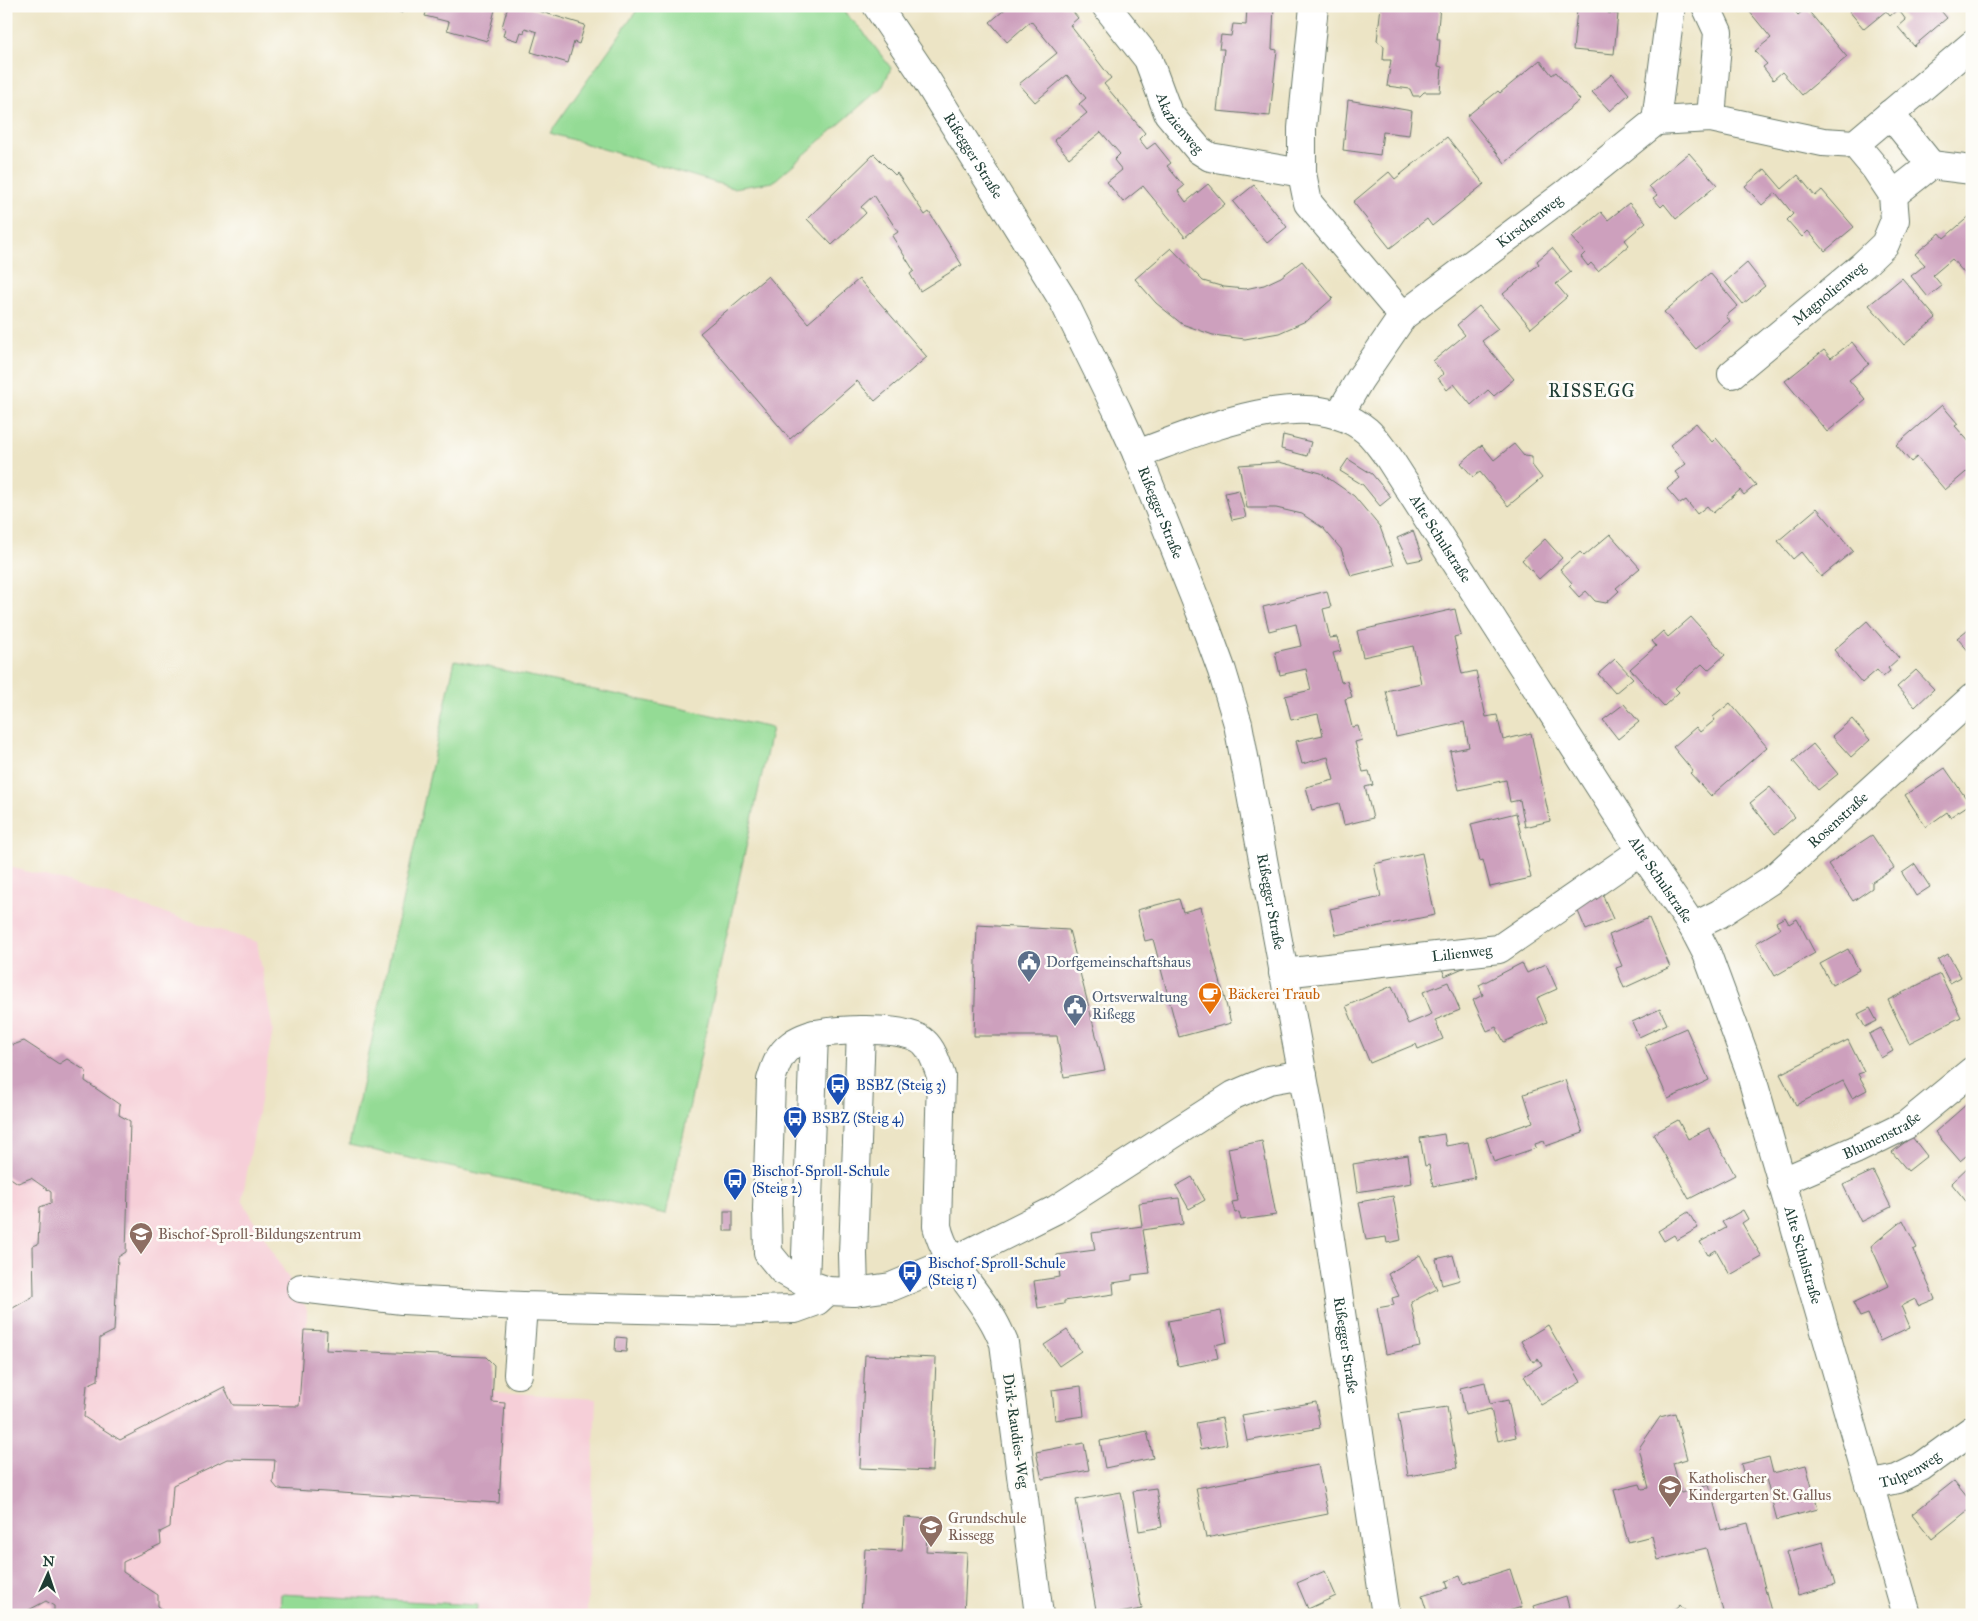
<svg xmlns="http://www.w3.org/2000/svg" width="1978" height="1621" font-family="'IM FELL Great Primer',serif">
<rect width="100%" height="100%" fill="#fdfcf7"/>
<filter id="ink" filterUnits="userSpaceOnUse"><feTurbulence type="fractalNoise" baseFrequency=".02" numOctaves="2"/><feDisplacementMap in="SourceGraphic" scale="10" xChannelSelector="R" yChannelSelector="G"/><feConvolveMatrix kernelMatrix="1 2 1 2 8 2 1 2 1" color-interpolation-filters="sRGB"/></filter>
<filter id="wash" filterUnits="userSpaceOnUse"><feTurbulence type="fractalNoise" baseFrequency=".0096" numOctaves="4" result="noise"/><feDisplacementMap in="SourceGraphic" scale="20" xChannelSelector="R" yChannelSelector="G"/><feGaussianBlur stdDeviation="1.12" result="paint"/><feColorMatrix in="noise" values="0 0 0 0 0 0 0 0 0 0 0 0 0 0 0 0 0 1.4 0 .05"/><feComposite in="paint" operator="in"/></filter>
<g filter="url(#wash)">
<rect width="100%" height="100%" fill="#ece4c5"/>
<!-- built -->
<path fill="#f6cfd8" d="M6,866L64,881L257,942L273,1030L242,1200L307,1309L306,1378L596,1399L587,1615H6Z"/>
<!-- green -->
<g fill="#94db95" stroke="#5a8c64">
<path d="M640,6H838L861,29L891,68L883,86L773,182L733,188L550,133Z"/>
<path d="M455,660L772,728L666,1214L349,1145Z"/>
<path d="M281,1594L477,1605L476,1615H280Z"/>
</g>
<g id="blocks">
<!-- building -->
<g fill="#cda0bd">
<path d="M404,6L402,13L389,8L386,14L364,7Z"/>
<path d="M428,6H496L487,41L447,30L449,22L425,16Z"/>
<path d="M508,6H522L585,25L579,44L574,42L568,63L531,52L537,32L525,28L524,33L521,32L518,41L503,36L505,28L502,27Z"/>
<path d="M1009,6H1068L1078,18L1070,25L1111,78L1104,84L1145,133L1139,139L1147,149L1155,143L1171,163L1167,166L1184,186L1178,191L1186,202L1208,184L1225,204L1185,237L1143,186L1123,202L1107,182L1122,170L1114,160L1120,154L1101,132L1069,158L1054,140L1087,113L1079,104L1086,98L1067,75L1035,102L1019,84L1057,53L1031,21L1007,42L990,22Z"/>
<path d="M1247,6H1274L1272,49L1277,50L1270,116L1217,111L1224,49H1219L1221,35L1231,36L1233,24L1246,25Z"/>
<path d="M1381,6H1440L1437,39H1440L1438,66L1442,67L1440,92H1424L1420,96H1413L1410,89L1387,86L1391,60H1383L1384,46L1377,41Z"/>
<path d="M1554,6H1609L1608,13L1618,14L1614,54L1573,50L1577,10Z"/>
<path d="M1755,6H1790L1798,15L1806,8L1847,57L1802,95L1782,72L1773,80L1763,67L1767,64L1755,51L1771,38L1749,11Z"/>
<path d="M1850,6H1911L1916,12L1923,6H1937L1947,18L1914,46L1898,27L1906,20L1898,9L1890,16L1886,11L1864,29L1849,11L1852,9Z"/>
<path d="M1540,60L1552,75L1556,72L1580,100L1505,163L1467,116L1498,91L1500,93Z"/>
<path d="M1612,74L1629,94L1610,111L1592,92Z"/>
<path d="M1348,100L1412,111L1409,135L1383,132L1380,155L1343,150Z"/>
<path d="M1447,137L1484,184L1432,226L1427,219L1390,248L1353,202L1389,172L1395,179Z"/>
<path d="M1689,153L1717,185L1676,219L1664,204L1661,207L1653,198L1657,195L1649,186Z"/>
<path d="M874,154L895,175L897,173L925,215L929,212L962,265L920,291L910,274L914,271L892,236L898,232L874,195L861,207L866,213L832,245L807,219Z"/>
<path d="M1765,169L1782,189L1798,175L1815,196L1822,190L1854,227L1825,251L1808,231L1802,237L1787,220L1793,214L1776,193L1762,205L1745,186Z"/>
<path d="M1254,185L1287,227L1267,243L1233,202Z"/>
<path d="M1629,203L1646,222L1625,240L1629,245L1598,271L1591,263L1588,266L1581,257L1585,253L1571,237L1601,212L1608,220Z"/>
<path d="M1972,214V282L1952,259L1933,275L1942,286L1928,297L1911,276L1925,265L1915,254L1940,233L1944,238Z"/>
<path d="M1171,248L1203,281L1224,287L1245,289L1264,285L1281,277L1302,261L1333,298L1308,320L1279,333L1245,339L1213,335L1182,324L1156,303L1135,279Z"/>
<path d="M1552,248L1571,272L1556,284L1567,297L1531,328L1503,294L1539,264L1537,261Z"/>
<path d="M1747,263L1765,286L1743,304L1725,282Z"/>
<path d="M1710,273L1738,306L1726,316L1730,321L1696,349L1664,312Z"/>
<path d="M768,276L808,323L859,279L927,357L875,401L857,381L790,439L700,333Z"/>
<path d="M1902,278L1936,318L1904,345L1869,305Z"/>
<path d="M1479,306L1498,329L1482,341L1514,379L1494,396L1488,390L1471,405L1454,384L1447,390L1438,378L1444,374L1433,361L1465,335L1457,325Z"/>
<path d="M1852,342L1869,364L1849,380L1866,400L1827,432L1785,381L1824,350L1831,358Z"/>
<path d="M1942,405L1958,424L1955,426L1972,445V467L1945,490L1917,457L1911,462L1896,445Z"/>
<path d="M1696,423L1712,442L1716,438L1756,485L1744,495L1740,490L1713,513L1707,506L1697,514L1686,500L1680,504L1667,489L1680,478L1675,472L1686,464L1670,445Z"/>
<path d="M1283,435L1311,442L1307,456L1281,449Z"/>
<path d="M1514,444L1524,456L1532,457V465L1542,478L1508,506L1480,472L1473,477L1461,463L1482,445L1494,460Z"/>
<path d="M1348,459L1372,474L1391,497L1380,506L1363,485L1340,471Z"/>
<path d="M1279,462L1321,473L1354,496L1380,527L1394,565L1351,576L1341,549L1323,528L1302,514L1276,508H1247L1239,465Z"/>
<path d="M1239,490L1246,517L1232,520L1225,493Z"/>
<path d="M1817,508L1853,551L1821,577L1801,552L1793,559L1778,541Z"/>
<path d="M1413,531L1423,559L1408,562L1397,538Z"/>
<path d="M1610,534L1640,568L1616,588L1619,591L1606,603L1595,601L1586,591L1579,597L1569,586L1572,583L1560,569L1580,552L1584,556Z"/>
<path d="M1545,539L1562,558L1539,579L1522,560Z"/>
<path d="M1327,591L1331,607L1323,609L1330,638L1337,637L1341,651L1333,653L1341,682L1347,681L1352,697L1345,699L1352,727L1358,726L1362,740L1355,742L1363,772L1369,771L1373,785L1365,787L1373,818L1344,825L1339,803L1312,810L1306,787L1334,780L1328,757L1302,764L1296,741L1323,735L1318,714L1291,720L1285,696L1311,690L1306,669L1280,675L1275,652L1301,646L1296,624L1269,631L1263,607Z"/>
<path d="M1455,609L1461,635L1454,637L1462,674L1476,671L1486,717L1497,715L1503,740L1531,733L1550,821L1525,827L1520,800L1510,802L1506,780L1459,790L1450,751L1469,747L1464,722L1396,737L1386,691L1421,683L1413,646L1363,657L1357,631Z"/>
<path d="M1691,617L1725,655L1708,670L1702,664L1675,688L1679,692L1664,706L1630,669L1656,646L1652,641L1663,631L1668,637Z"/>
<path d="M1867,621L1899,658L1888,668L1890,671L1883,677L1877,670L1862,683L1834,650Z"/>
<path d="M1972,626V655L1957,638Z"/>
<path d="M1615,659L1633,678L1615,693L1598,674Z"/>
<path d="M1916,670L1934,689L1915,707L1897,687Z"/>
<path d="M1730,703L1767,747L1711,796L1690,773L1693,771L1673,747L1696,727L1700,732L1715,720L1713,717Z"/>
<path d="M1624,704L1639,722L1618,739L1603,720Z"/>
<path d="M1852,719L1870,740L1851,757L1832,736Z"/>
<path d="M1813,744L1838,774L1818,790L1793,761Z"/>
<path d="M1945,768L1970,804L1950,817L1947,812L1926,827L1905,795Z"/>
<path d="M1770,787L1795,817L1775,834L1750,803Z"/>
<path d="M1516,813L1531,878L1490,887L1483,860L1480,861L1471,824Z"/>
<path d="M1872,835L1894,868L1872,882V888L1853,901L1828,864Z"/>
<path d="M1422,853L1435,915L1336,935L1330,909L1381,897L1374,864Z"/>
<path d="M1915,864L1930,887L1916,896L1902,873Z"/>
<path d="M1601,891L1613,919L1586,930L1574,902Z"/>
<path d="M1179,899L1183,912L1201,907L1231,1023L1179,1037L1153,939L1145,941L1137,910Z"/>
<path d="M1785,917L1789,924L1797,919L1815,953L1775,976L1756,943L1780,929L1776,922Z"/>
<path d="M1649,918L1670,967L1624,988L1616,968L1622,966L1609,935Z"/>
<path d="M977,925L1069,930L1105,1070L1064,1077L1057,1036H974Z"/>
<path d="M1848,949L1859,970L1832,985L1820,964Z"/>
<path d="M1948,954L1961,977L1950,983L1938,960Z"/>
<path d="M1439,962L1472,964L1445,976Z"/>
<path d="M1522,963L1527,973L1546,964L1557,989L1537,998L1547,1022L1504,1042L1496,1027L1487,1031L1473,1000L1483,995L1479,985Z"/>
<path d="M1940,974L1961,1017L1909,1043L1888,1000Z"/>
<path d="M1448,982L1460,1010L1435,1020L1443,1039L1418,1049L1416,1044L1370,1063L1346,1006L1392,986L1408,1024L1432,1014L1423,992Z"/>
<path d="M1870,1008L1877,1021L1865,1027L1858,1014Z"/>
<path d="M1660,1009L1667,1024L1639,1037L1632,1022Z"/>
<path d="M1686,1028L1709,1080L1668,1099L1645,1046Z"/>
<path d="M1881,1028L1893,1051L1881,1058L1869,1034Z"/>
<path d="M6,1040L13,1045L24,1041L59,1064L67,1059L86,1071L85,1081L120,1105L119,1115L130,1121L126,1252L118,1257L114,1331L100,1338L98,1380L87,1385L84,1417L120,1440L224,1387L233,1405L299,1406L304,1330L327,1331L326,1350L486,1357L494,1365L492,1402L505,1403L499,1503L278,1489L273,1483L275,1460L227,1459L173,1485L170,1527L160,1532L161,1544L123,1562V1572L158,1595V1606L165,1611V1615H54V1606L46,1601L19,1615H6V1312L34,1296L33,1246L38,1244L40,1207L51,1203V1192L31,1178L18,1183L6,1175Z"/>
<path d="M1848,1040L1864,1072L1858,1074L1867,1090L1852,1098L1843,1081L1796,1105L1780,1074Z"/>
<path d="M1565,1080L1583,1133L1546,1146L1544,1141L1535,1144L1536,1148L1494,1162L1486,1138L1533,1122L1524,1094Z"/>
<path d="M1968,1103L1972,1108V1151L1960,1161L1935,1132Z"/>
<path d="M1678,1120L1688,1139L1709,1128L1735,1175L1689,1199L1653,1134Z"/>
<path d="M1444,1134L1446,1146L1468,1142L1475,1178L1433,1186L1429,1165L1425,1166L1420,1138Z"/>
<path d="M1912,1137L1927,1156L1908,1171L1892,1152Z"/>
<path d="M1262,1141L1276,1215L1241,1220L1239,1212L1235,1213L1232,1202L1238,1201L1228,1148Z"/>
<path d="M1408,1155L1412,1183L1357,1192L1353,1164Z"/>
<path d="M1970,1165L1972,1204L1970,1206L1951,1183Z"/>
<path d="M1873,1171L1891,1207L1861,1222L1843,1185Z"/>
<path d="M1192,1177L1205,1200L1189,1209L1176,1186Z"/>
<path d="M1393,1196L1401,1240L1387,1243L1386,1237L1366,1240L1359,1202Z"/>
<path d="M1179,1198L1183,1224L1143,1230L1150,1273L1132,1275V1280L1113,1283L1114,1294L1064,1301V1304L1038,1308L1034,1281L1060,1277L1057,1255L1095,1250L1092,1233L1142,1226L1139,1203Z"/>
<path d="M1743,1210L1748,1219L1742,1223L1762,1257L1730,1275L1716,1250L1708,1255L1700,1242L1726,1228L1722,1222Z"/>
<rect x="724" y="1211" width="9" height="20"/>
<path d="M1688,1212L1698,1228L1677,1240L1674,1235L1664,1241L1658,1231Z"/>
<path d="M1903,1220L1917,1248L1913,1250L1935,1299L1918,1306L1915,1299L1901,1306L1910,1327L1880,1341L1868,1314L1860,1317L1853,1303L1889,1286L1871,1246Z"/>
<path d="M1420,1255L1437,1289L1411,1302L1420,1347L1386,1354L1377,1308L1394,1305L1392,1298L1399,1296L1388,1274Z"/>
<path d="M1453,1255L1460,1280L1442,1285L1436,1259Z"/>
<path d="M1221,1311L1227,1342L1215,1345L1218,1358L1178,1366L1168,1321Z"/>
<path d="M1548,1325L1581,1382L1541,1405L1524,1376L1542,1365L1538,1359L1533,1362L1521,1341Z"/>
<path d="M1067,1330L1081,1351L1059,1366L1044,1345Z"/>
<path d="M616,1337L627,1338L626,1352L615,1351Z"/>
<path d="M865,1355L936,1358L932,1471L860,1468Z"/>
<path d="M1485,1382L1490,1404L1508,1400L1516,1437L1498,1441L1491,1409L1465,1415L1460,1388Z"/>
<path d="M1081,1386L1084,1416L1055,1420L1052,1390Z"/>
<path d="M1316,1402L1320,1428L1247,1441L1242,1415Z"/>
<path d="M1447,1407L1457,1468L1408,1476L1398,1414Z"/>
<path d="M1675,1413L1687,1459L1673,1463L1681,1493L1709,1485L1721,1530L1748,1523L1772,1615H1724L1706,1548L1658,1560L1652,1536L1628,1542L1614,1490L1640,1484L1642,1489L1649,1488L1639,1448L1660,1417Z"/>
<path d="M1222,1418L1227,1444L1201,1449L1196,1423Z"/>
<path d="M1147,1431L1153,1458L1105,1468L1100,1441Z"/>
<path d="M1084,1443L1089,1470L1042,1479L1036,1452Z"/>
<path d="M1769,1457L1773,1473L1806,1465L1818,1509L1777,1520L1766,1479L1746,1484L1741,1464Z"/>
<path d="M1318,1465L1328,1514L1206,1538L1196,1488Z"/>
<path d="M1954,1481L1972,1503V1507L1932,1539L1912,1514Z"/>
<path d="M1156,1488L1162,1527L1139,1531L1133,1491Z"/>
<path d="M1121,1492L1142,1609L1108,1615H1097L1076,1500Z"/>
<path d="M904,1517L928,1519L926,1551L967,1553L964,1615H861L865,1549L902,1551Z"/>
<path d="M1823,1542L1835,1585L1798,1595L1786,1552Z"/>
<path d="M1510,1569L1522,1607L1495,1615H1428L1422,1596L1448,1588L1446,1581L1460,1576L1463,1584Z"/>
<path d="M1325,1571L1336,1596L1308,1609L1297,1583Z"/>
<path d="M1566,1596L1571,1615H1537L1534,1606Z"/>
<path d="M1680,1605L1689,1615H1669Z"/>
</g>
</g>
</g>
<g filter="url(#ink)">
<use href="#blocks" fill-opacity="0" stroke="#677767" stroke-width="1"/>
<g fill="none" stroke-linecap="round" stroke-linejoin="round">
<!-- minor casing -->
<g stroke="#677767" stroke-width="30">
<g id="minor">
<path id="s1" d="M877,6L924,76L1063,300L1117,410L1137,454L1200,611L1222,671L1238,724L1318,1158L1386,1615"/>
<path id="s2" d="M1106,6L1148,59L1168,113L1199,150L1210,157L1302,173"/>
<path d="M1314,6L1302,128V173L1308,203L1403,316"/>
<path d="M1706,6L1718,32L1711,118"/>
<path d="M1890,114L1931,165L1893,195"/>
<path d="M1656,121L1711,118L1823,142L1855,144L1972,45"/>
<path d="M1931,165L1972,170"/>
<path id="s3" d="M1732,374L1863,265L1885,244L1895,220L1893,195L1875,168L1855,144"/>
<path id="s4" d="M1339,415L1360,379L1403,316L1568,192L1656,121L1671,6"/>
<path id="s5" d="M1137,454C1199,432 1308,381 1367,431C1375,438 1382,449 1389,458L1641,851L1693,927L1707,954L1749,1068L1907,1615"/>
<path id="s6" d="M1693,927L1719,914L1774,878L1972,698"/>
<path id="s7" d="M1283,973L1499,949L1641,851"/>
<path id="s8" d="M1781,1182L1855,1150L1906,1125L1972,1071"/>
<path d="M805,1283L814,1034"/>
<path d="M301,1288L402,1300L523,1306L716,1311L795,1309L817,1301L828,1291"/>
<path d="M854,1292L853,1254L861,1030"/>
<path d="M518,1374L523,1306"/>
<path id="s9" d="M1869,1485L1897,1479L1921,1467L1972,1430"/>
<path d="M1039,1615L1004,1343C1001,1336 998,1329 994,1322C976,1289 945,1262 937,1226L941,1076C937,1065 933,1050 924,1042C907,1025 839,1030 816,1034C809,1035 797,1040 791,1045C779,1054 775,1067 771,1080L767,1209L768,1253L782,1270L805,1283L828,1291L854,1292L891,1287L953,1261L1055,1210L1234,1095L1269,1080L1303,1074"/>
</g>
</g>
<!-- minor -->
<use href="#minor" stroke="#fff" stroke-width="28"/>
</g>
</g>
<!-- icons -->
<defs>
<g id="civic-pin" transform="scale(1.25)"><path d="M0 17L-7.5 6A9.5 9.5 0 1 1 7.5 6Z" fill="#5c6f8a" stroke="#fdfcf7"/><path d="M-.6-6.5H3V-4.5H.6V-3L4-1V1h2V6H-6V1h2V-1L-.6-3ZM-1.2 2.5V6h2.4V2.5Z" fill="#fff"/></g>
<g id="cafe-pin" transform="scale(1.25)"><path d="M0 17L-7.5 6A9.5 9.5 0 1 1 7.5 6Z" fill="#e8710a" stroke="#fdfcf7"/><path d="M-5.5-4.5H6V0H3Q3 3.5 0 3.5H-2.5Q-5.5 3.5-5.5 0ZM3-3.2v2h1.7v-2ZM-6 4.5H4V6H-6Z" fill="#fff"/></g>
<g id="bus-pin" transform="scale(1.25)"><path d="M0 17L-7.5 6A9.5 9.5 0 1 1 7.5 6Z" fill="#1a4fb4" stroke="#fdfcf7"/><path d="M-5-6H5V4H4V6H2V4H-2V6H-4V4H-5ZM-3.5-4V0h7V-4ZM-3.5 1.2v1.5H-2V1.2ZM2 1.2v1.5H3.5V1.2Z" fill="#fff"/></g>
<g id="school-pin" transform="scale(1.25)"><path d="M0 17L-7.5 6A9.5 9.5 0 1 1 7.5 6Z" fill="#8d6e63" stroke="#fdfcf7"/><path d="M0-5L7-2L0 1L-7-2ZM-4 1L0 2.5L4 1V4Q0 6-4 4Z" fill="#fff"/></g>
</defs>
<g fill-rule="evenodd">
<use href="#civic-pin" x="1029" y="962"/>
<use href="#cafe-pin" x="1210" y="994"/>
<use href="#civic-pin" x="1075" y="1006"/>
<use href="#bus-pin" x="838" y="1085"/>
<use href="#bus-pin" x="795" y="1118"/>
<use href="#bus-pin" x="735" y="1180"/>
<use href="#school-pin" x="141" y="1234"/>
<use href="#bus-pin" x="910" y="1272"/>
<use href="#school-pin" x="1670" y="1487"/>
<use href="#school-pin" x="931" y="1527"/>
</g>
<g text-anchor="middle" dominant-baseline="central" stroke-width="5" stroke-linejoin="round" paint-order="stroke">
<!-- street labels -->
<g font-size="15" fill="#1f3d34" stroke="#fdfcf7">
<text stroke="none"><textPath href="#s2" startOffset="140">Akazienweg</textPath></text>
<text stroke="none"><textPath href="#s1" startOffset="178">Rißegger Straße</textPath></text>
<text stroke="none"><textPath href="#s4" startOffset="276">Kirschenweg</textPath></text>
<text stroke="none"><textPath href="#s3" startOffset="126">Magnolienweg</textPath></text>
<text stroke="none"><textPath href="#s1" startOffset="582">Rißegger Straße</textPath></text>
<text stroke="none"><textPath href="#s5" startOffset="372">Alte Schulstraße</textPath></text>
<text stroke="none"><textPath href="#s6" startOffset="181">Rosenstraße</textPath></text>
<text stroke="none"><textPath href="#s5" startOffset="778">Alte Schulstraße</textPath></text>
<text stroke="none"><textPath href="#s1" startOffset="988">Rißegger Straße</textPath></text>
<text stroke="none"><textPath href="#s7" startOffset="180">Lilienweg</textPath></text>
<text stroke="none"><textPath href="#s8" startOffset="111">Blumenstraße</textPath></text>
<text stroke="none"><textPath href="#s5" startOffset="1182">Alte Schulstraße</textPath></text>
<text stroke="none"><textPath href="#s1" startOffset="1438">Rißegger Straße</textPath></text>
<text transform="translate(1016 1431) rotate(82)">Dirk-Raudies-Weg</text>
<text stroke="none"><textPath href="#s9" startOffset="44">Tulpenweg</textPath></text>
</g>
<!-- service labels -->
<g font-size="15" fill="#4e5e75" stroke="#fdfcf7" text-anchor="start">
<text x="1046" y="962">Dorfgemeinschaftshaus</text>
<text x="1092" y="997">Ortsverwaltung<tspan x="1092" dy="17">Rißegg</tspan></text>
</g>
<!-- food labels -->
<g font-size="15" fill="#c56008" stroke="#fdfcf7" text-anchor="start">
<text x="1228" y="994">Bäckerei Traub</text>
</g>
<!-- transit labels -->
<g font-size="15" fill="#164399" stroke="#fdfcf7" text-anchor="start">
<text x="856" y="1085">BSBZ (Steig 3)</text>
<text x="812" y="1118">BSBZ (Steig 4)</text>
<text x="752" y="1171">Bischof-Sproll-Schule<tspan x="752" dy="17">(Steig 2)</tspan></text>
<text x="928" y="1263">Bischof-Sproll-Schule<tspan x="928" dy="17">(Steig 1)</tspan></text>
</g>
<!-- education labels -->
<g font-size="15" fill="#785e54" stroke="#fdfcf7" text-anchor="start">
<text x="158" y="1234">Bischof-Sproll-Bildungszentrum</text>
<text x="1688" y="1478">Katholischer<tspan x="1688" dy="17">Kindergarten St. Gallus</tspan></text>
<text x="948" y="1518">Grundschule<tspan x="948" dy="17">Rissegg</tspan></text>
</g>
<!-- quarter labels -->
<g font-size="18" letter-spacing="1" fill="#1f3d34" stroke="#fdfcf7">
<text x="1592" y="391">RISSEGG</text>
</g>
</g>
<!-- margin -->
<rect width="1978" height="1621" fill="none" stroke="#fdfcf7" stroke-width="25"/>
<!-- north arrow -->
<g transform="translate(48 1574) rotate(3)" stroke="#fdfcf7" stroke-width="4" paint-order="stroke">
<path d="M0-4L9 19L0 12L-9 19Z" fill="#1f3d34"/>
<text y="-8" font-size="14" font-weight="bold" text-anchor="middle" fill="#1f3d34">N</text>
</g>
</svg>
